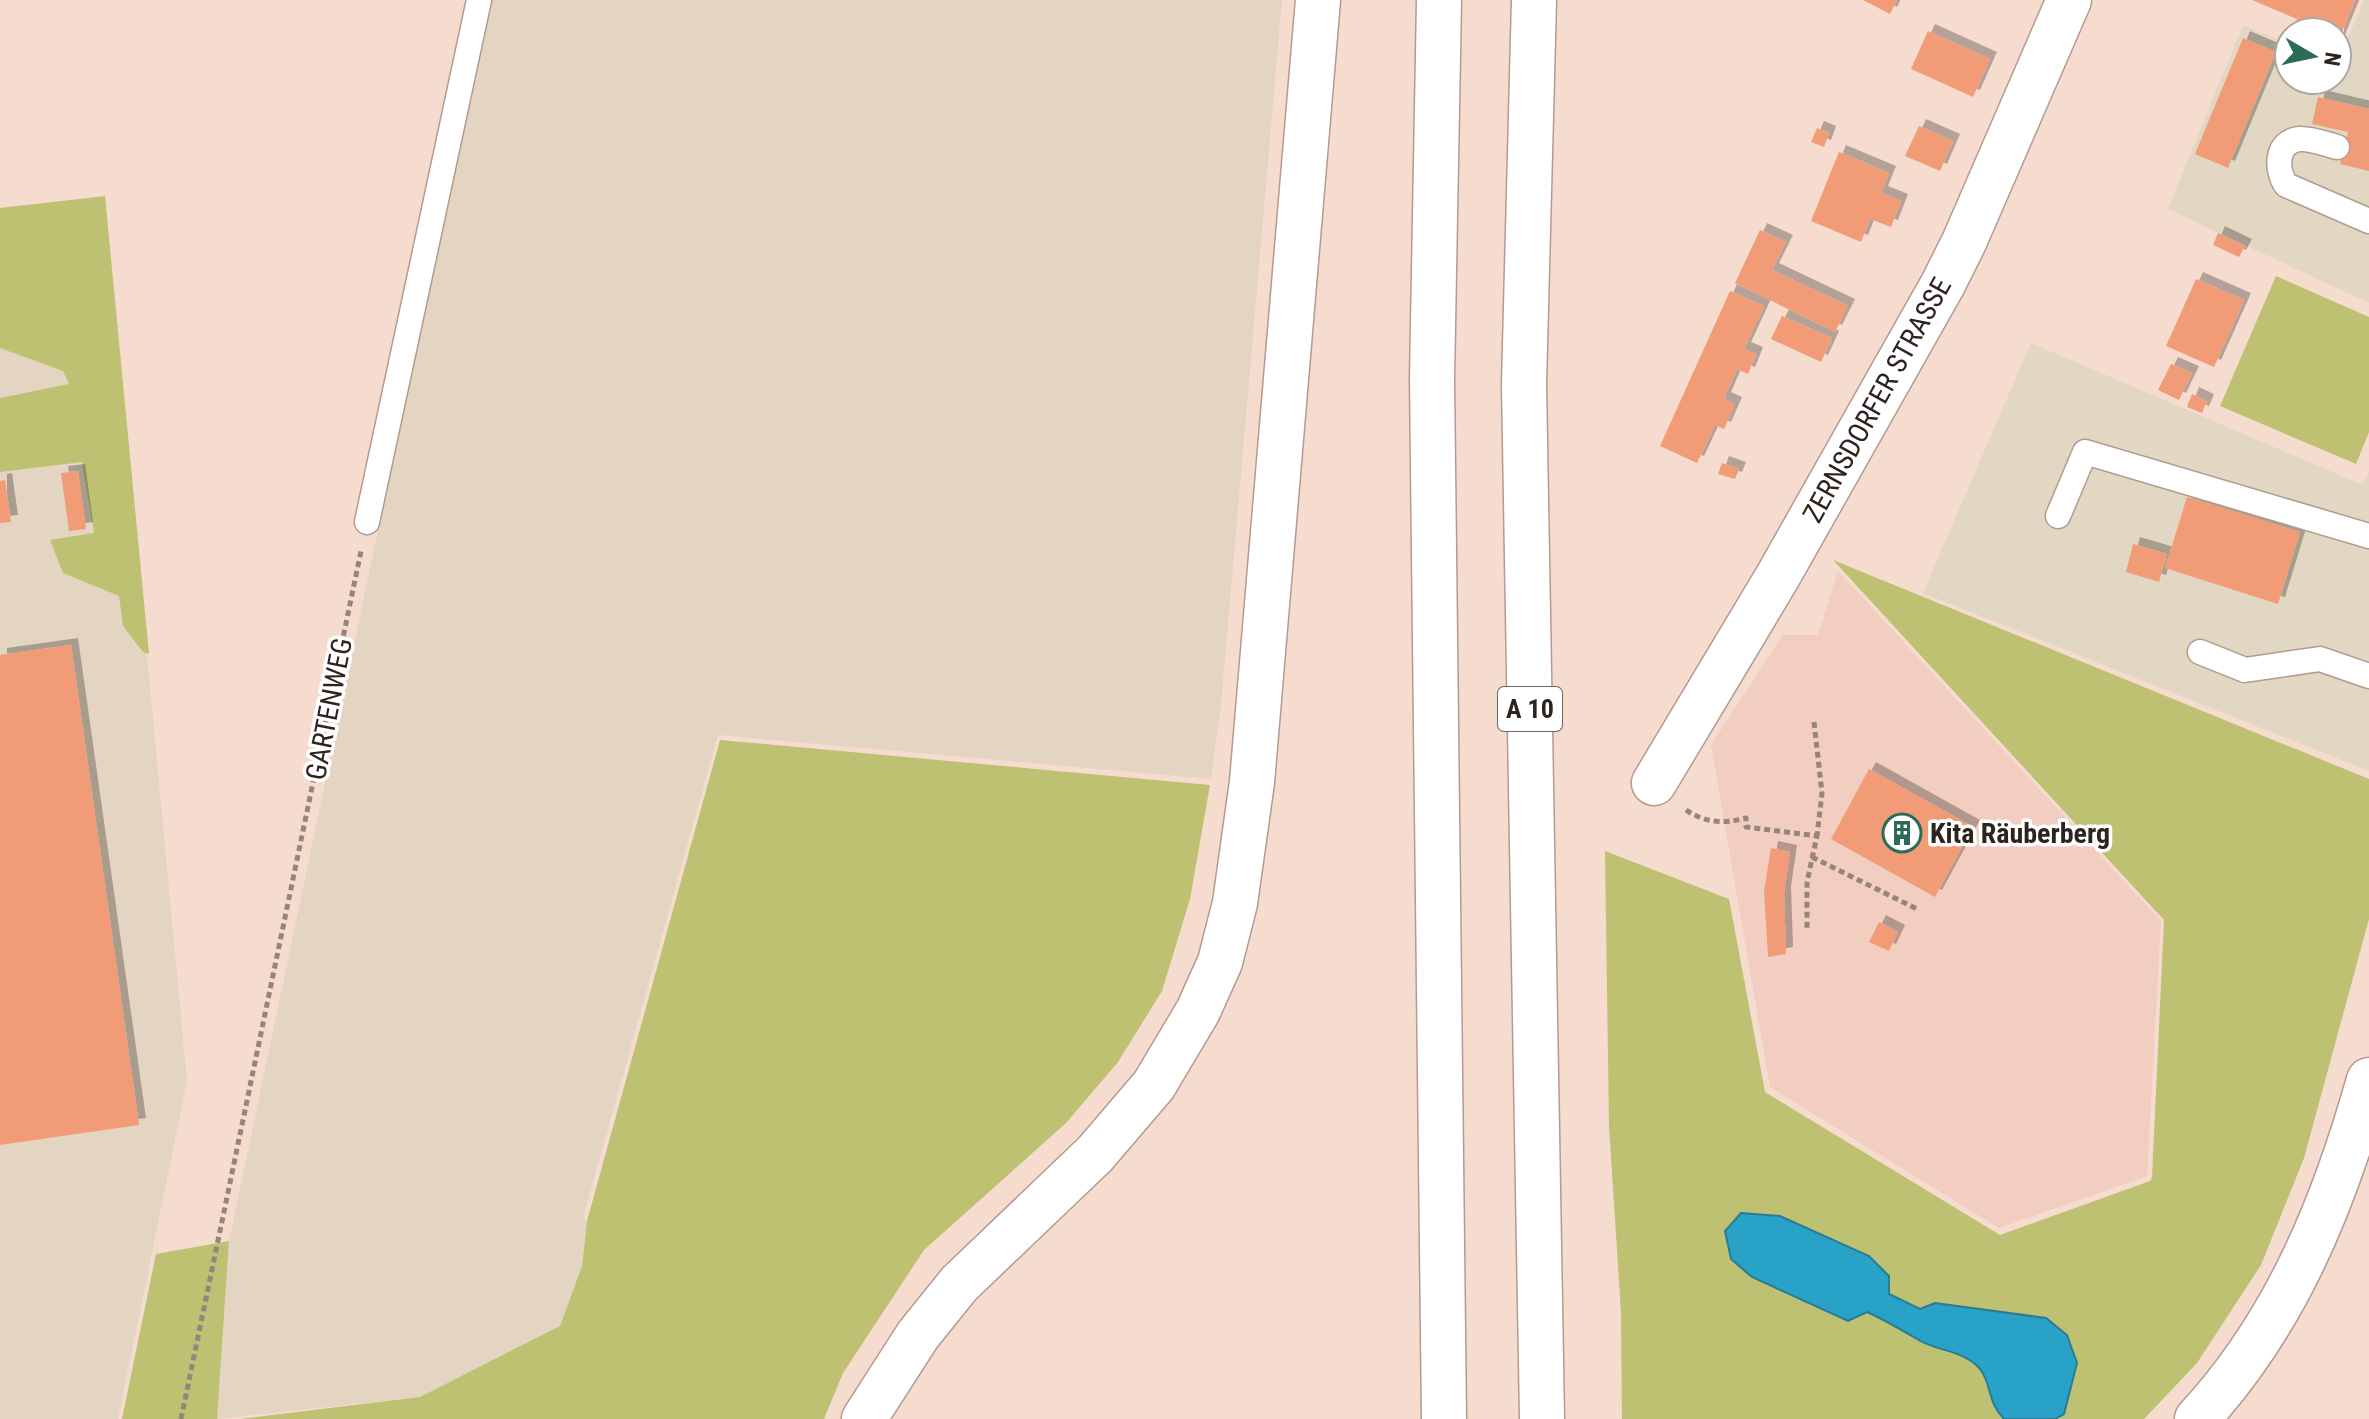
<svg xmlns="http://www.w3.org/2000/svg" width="2369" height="1419" font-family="'Roboto Condensed',sans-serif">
<defs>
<filter id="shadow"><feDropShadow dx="7" dy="-7" stdDeviation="0" flood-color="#0004"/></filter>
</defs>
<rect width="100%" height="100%" fill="#f6dbcf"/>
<!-- commercial -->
<g fill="#e1d7c2">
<path d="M2364,0H2369V303L2168,209L2243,25L2289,44V80H2337V64Z"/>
<path d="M2031,343L2363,485L2369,471V771L1923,593Z"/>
</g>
<!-- industrial -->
<g fill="#e4d5c2">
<path d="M489,0H1282L1221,705L1211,779L718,735L583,1218L587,1221L582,1266L560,1326L420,1397L217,1419L229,1241Z"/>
<path d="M104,197L187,1081L118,1419H0V209Z"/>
</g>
<!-- built -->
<path fill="#f1cec0" d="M1838,571L2161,921L2147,1176L1999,1228L1770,1087L1711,745L1783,635H1818Z"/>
<!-- green -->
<g fill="#bdc171">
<path d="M105,196L149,654L143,652L123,626L119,596L63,573L50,540L94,533L82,462L0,472V398L69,384L63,371L0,348V208Z"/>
<path d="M2276,276L2369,317V432L2356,464L2220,406Z"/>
<path d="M1833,560L2369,779V919L2304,1158L2261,1265L2197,1363L2144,1419H1622L1621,1312L1609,1126L1605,851L1729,899L1765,1092L2000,1235L2150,1181L2152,1177L2164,920Z"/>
<path d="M720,740L1210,785L1190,899L1162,991L1118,1062L1066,1123L924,1250L843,1373L824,1419H240L420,1397L560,1326L582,1266L587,1221Z"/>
<path d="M229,1241L217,1419H122L156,1254Z"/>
</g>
<!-- water -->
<path fill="#28a2c6" stroke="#2a7c94" stroke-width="2" d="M1741,1213L1780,1216L1869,1256L1889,1276V1294L1920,1309L1935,1303L2046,1318L2067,1335L2077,1363L2064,1414L2055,1419H2004C1987,1402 1992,1384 1980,1369C1963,1349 1937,1352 1917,1339C1900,1329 1885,1320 1867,1312L1848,1321L1752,1277L1731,1259L1725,1231Z"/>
<!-- building -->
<g fill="#f19c77" filter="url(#shadow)">
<path d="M1863,0H1897L1890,14Z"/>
<path d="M2252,0H2355L2337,44V32H2292L2297,19Z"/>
<path d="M1928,31L1990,59L1973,97L1911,69Z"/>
<path d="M2243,38L2276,52L2228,168L2195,154Z"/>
<path d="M2318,97L2369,109V171L2340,164L2348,132L2312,124Z"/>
<path d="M1919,126L1953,141L1940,171L1905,156Z"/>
<path d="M1817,128L1829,133L1824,147L1811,142Z"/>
<path d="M1839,152L1889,173L1881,193L1901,201L1891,227L1870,219L1861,242L1811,221Z"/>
<path d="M1760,230L1786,242L1772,270L1848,306L1835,332L1735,283Z"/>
<path d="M2218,233L2245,246L2239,257L2213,245Z"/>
<path d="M2196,279L2244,300L2214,367L2166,346Z"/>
<path d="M1730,291L1764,306L1744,349L1756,354L1748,374L1737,369L1724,399L1735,404L1724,429L1715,425L1697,463L1660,446Z"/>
<path d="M1782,316L1832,338L1821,362L1771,339Z"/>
<path d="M2171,364L2192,373L2179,400L2158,390Z"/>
<path d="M2192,394L2207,401L2202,413L2187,407Z"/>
<path d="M1722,463L1739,469L1735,479L1718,474Z"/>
<path d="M78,471L86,529L69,531L61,473Z"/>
<path d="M5,480L11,522L0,523V481Z"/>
<path d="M2187,497L2300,532L2278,604L2165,568Z"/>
<path d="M2133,544L2167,554L2159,582L2126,572Z"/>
<path d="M71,645L139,1125L0,1145V655Z"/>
<path d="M1869,769L1973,827L1935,897L1831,839Z"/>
<path d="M1771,848L1790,852L1784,893L1786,954L1768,957L1764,891Z"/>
<path d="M1879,922L1898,932L1889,951L1869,942Z"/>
</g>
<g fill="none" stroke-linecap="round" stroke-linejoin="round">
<!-- lane casing -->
<g stroke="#b49a90" stroke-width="27">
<g id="lane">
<path d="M2337,147C2326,144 2310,138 2299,139C2275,142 2276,170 2286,185L2369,221"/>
<path d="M2058,516L2085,452L2369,536"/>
<path d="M367,522L479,0"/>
<path d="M2200,652L2245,670L2320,659L2369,676"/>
</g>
</g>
<!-- street casing -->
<g stroke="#b49a90" stroke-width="47">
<path id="street" d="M1654,783L1778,576L1943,284L1964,242L2069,0"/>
</g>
<!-- secondary casing -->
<g stroke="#b49a90" stroke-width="47">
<g id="secondary">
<path d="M864,1419L918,1335L959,1284L1095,1154L1154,1085L1198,1011L1220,962L1235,903L1252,782L1318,0"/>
<path d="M2197,1419C2286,1323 2334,1204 2369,1080"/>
</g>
</g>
<!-- highway casing -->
<g stroke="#b49a90" stroke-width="47">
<g id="highway">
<path d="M1439,0L1432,379L1444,1419"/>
<path d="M1534,0L1524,384L1542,1419"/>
</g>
</g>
<!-- path -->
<g stroke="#97847c" stroke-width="5" stroke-dasharray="6 4" stroke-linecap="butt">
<path d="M1814,722L1822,793L1817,836"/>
<path d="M1686,810C1705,823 1724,824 1746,818V827L1817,836L1807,882V929"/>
<path d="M1812,857L1919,910"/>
<path d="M181,1419L361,551"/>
</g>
<!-- lane -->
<use href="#lane" stroke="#fff" stroke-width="24"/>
<!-- street -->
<use href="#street" stroke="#fff" stroke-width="44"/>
<!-- secondary -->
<use href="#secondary" stroke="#fff" stroke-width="44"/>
<!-- highway -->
<use href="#highway" stroke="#fff" stroke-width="44"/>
</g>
<!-- icons -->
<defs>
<g id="building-ring" transform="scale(2)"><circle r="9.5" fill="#fff" stroke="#2e6b57" stroke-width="1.5"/><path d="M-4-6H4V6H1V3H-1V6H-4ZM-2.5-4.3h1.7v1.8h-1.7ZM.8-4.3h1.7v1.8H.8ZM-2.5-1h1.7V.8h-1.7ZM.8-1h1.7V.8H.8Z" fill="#2e6b57"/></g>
</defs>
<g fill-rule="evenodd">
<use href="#building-ring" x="1902" y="833"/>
</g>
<g text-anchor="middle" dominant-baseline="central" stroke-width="7" stroke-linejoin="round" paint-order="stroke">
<!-- shield labels -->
<rect fill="#fff" stroke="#6c6562" stroke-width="2" x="1498" y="687" width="64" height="44" rx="6"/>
<g font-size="26" font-weight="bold" fill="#2d231f">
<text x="1530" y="709">A 10</text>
</g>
<!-- street labels -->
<g font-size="28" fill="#2d231f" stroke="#fff">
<text transform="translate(1877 400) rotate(-61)">ZERNSDORFER STRASSE</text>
<text transform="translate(329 709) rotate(-79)">GARTENWEG</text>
</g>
<!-- poi labels -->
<g font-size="28" font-weight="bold" fill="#2d231f" stroke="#fff" text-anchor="start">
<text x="1930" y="833">Kita Räuberberg</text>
</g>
</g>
<!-- north arrow -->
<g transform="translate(2313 56) rotate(99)"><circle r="38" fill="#ffffff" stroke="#aba7a5" stroke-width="2"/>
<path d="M0-6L14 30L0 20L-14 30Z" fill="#2e6b57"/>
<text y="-12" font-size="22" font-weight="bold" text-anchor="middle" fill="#2d231f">N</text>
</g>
</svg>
